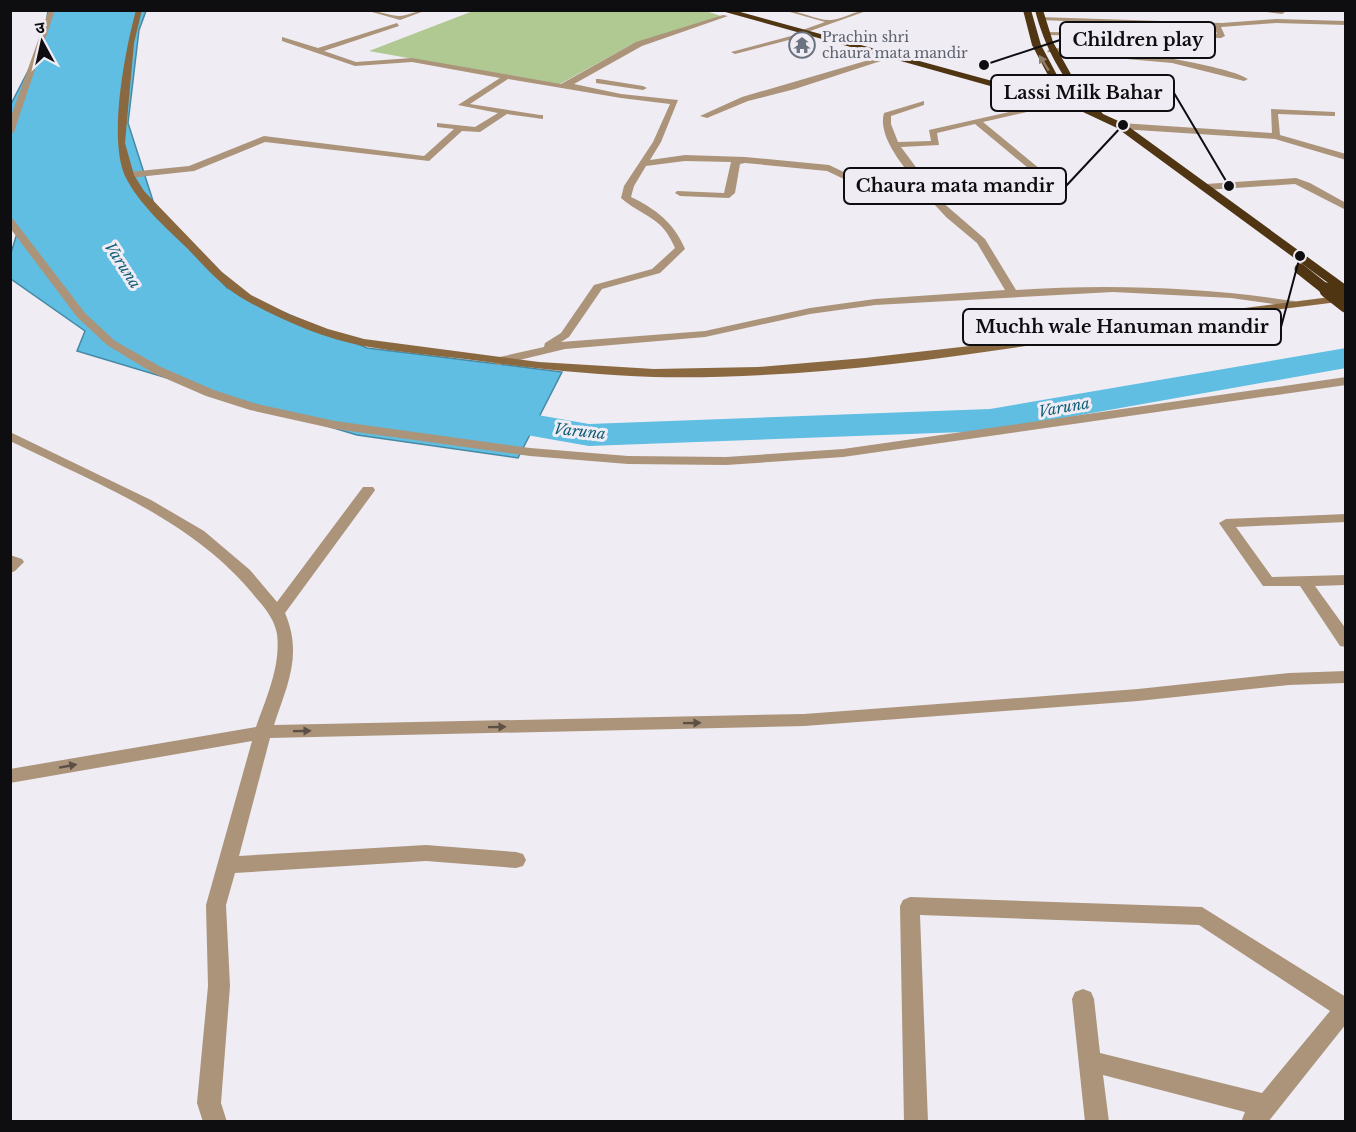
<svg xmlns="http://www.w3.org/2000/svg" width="1356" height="1132" font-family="'Libre Baskerville','Noto Sans Devanagari',serif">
<rect width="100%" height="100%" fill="#efecf4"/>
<!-- green -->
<path fill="#b0c892" d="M703,10L721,16L631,45L558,85L369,51L473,11Z"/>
<!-- water -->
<path fill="#5fbee2" stroke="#4789a3" stroke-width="1.5" d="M48,11H146L139,30L128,123L154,204L227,288L367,348L562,372L518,458L357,435L77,351L85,331L11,279V253L18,230L11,222L10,106L43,42Z"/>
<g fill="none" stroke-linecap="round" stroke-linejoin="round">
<!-- river -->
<path fill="#5fbee2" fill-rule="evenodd" d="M1346,348V368L990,431L589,446L475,426L462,423L457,415L462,407L475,404L589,424L990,409Z"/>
<!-- lane -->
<path fill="#ab947a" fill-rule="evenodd" d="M783,10C799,10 818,21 831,20C844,19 855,10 869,10L799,35L797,32L825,22Z"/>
<!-- street -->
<g fill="#ab947a" fill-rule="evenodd">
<path d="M49,10H55L14,132L10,134V119Z"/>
<path d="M365,10C377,10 387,15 399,16C408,16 417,10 427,10L400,20Z"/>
<path d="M1252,10H1284L1285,12L1282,14Z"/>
<path d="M723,15L728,16L642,46L574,84L621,94L678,100L661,142L650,160L685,155L745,157L829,165L867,183L919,186C905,168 877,137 884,113L924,101V105L891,116V124L898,142L931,141L929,130L1049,103V107L983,122L1057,183V187H1051L975,124L937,133L939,145L901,147L941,201L985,239L1016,290C1109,284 1201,287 1294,301L1300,304L1294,307L1231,298L1113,292L875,305L810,314L705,337L565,349L499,365L495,364V358L544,347L545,343L561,333L594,285L652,269L675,248C661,215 644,218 621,198L624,186L653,142L670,104L621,98L508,79L470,104L540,115H543V119L507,114L480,132L462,131L429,161L265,142L194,171L129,178L124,175L129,172L189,166L264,136L424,156L454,129L437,127V123L475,127L498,113L458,105L500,78L412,62L355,66L282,41V37L318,48L397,23L399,26L324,51L356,62L412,58L561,84L636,42ZM685,161L731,162L724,193L677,191L675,193L680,196L729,198L735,193L740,164L745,163L827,171L865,189L923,192L946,217L977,243L1005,290L875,299L810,308L705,331L561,342L569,337L602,289L660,273L685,249C674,223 656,209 631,197L634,186L646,166Z"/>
<path d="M1039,17L1222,23L1276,19L1346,21V25L1276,23L1221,27L1225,36L1221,38L1045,35L1043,32L1217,34L1214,27L1041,20Z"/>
<path d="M806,32L808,35L735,54L731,52Z"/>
<path d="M1050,48C1105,50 1159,54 1213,67C1224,70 1238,73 1248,79L1244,81L1172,63L1047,52Z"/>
<path d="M886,55L893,57L795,89L748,101L707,118L700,116L742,97Z"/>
<path d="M599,79L643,86L647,88L643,90L596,83V79Z"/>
<path d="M1271,109L1335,112V116H1332L1278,114L1280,135L1346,154V160L1275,139L1121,129L1117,126L1121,123L1272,133Z"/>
<path d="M1296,178L1310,183L1346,203V210L1295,184L1206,190L1201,187L1206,184Z"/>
<path d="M10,218L13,219L85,313L115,341L161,367L214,390L257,404L335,421L530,448L628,456L726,457L843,449L1346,377V385L843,457L726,465L628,464L530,456L335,429L250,410L206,396L153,373L107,345L77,317L10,228Z"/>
<path d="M10,432L151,500L204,531L250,570L277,602L363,487H373L375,490L373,493L285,613C303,655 287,685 274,725L804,714L1138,689L1289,673L1346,671V683L1289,685L1138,701L804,726L270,738L239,856L426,845L516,852L523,854L526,860L523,866L516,868L426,861L235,873L226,905L230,986L221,1103L227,1122H203L197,1103L208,986L206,905L252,741L10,783V769L256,727C266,698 281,666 277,634C275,621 266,609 257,599C196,521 97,484 10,441Z"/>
<path d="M1346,514V522L1236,527L1272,577L1346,575V585L1315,586L1346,629V647L1340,646L1300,586H1263L1219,523L1226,519Z"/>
<path d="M10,555L22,559L24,562L15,571L10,573Z"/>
<path d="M910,897L1202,907L1346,997V1024L1268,1122H1241L1245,1112L1103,1075L1109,1122H1085L1072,999L1075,992L1083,989L1091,992L1094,999L1100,1053L1262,1093L1330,1011L1199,925L920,915L928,1122H904L900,906L903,900Z"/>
</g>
<!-- secondary -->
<path fill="#8a6941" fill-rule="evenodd" d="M136,10H142L134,43L125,143L134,175L144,191L222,272L251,295L289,314L328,329L364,339L539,362L654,369L758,367L865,358L1058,336L1136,322L1346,295V301C1275,310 1205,318 1135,329C977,354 815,380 654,377C591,375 528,368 465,359C431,355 397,352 363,346C323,338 283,321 247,301C224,289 205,267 187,248C166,228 138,203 125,176C108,139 125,50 136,10Z"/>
<!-- highway -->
<g fill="#503513" fill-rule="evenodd">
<path d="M718,10H733L1087,107C1062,77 1045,49 1035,10H1043L1053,42L1072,76L1103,114L1125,124L1346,285V296L1117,128L1083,112Z"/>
<path d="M1023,10H1031L1041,45L1058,77L1056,79H1050L1032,45Z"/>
</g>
<!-- highway-bridge-far1 -->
<path stroke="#503513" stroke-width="11" d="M1300,269L1329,292"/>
<!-- highway-bridge -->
<path stroke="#503513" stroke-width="15" d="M1327,290L1346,305"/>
</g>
<!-- one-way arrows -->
<defs><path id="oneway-solid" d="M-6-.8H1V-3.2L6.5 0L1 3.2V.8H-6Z" transform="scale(1.5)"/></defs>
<use fill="#907e6d" href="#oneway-solid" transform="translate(1044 63) rotate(-122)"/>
<g fill="#5c5045">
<use href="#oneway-solid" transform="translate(692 723) rotate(-1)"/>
<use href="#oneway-solid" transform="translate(497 727) rotate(-1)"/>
<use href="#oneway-solid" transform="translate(302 731) rotate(-1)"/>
<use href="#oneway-solid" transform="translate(68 766) rotate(-10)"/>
</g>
<!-- icons -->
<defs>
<g id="temple-ring" transform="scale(1.35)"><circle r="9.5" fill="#efecf4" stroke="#6b7280" stroke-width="1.5"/><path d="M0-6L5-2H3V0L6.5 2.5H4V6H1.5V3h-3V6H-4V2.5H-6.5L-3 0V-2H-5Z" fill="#6b7280"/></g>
</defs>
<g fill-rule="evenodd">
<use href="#temple-ring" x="802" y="45"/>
</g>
<g text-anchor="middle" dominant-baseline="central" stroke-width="6" stroke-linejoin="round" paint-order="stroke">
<!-- far-worship labels -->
<g font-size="14" fill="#5b616d" stroke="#efecf4" text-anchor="start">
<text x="822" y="37">Prachin shri<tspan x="822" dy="16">chaura mata mandir</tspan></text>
</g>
<!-- far-water labels -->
<g font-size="15" font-style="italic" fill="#105d76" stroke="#efecf4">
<text transform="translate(123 265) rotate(57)">Varuna</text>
<text transform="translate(1064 407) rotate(-10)">Varuna</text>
<text transform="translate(580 431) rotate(6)">Varuna</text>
</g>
</g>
<!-- callouts -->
<path fill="none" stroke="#0e0d10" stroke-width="2" d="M984 65L1060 40M1229 186L1174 93M1123 125L1066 186M1300 256L1281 327"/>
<g fill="#0e0d10" stroke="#efecf4" stroke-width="2">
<circle cx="984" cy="65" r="6"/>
<circle cx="1229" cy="186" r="6"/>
<circle cx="1123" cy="125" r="6"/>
<circle cx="1300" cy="256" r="6"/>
</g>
<g fill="#efecf4" stroke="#0e0d10" stroke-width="2">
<rect x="1060" y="22" width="155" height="36" rx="6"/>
<rect x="991" y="75" width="183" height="36" rx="6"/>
<rect x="844" y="168" width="222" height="36" rx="6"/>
<rect x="963" y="309" width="318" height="36" rx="6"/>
</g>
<g font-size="18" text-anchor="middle" font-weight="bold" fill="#0e0d10">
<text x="1138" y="46">Children play</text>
<text x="1083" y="99">Lassi Milk Bahar</text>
<text x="955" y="192">Chaura mata mandir</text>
<text x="1122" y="333">Muchh wale Hanuman mandir</text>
</g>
<!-- border -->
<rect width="1356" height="1132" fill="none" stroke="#0e0d10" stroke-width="24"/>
<!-- north arrow -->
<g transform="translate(42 42) rotate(352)" stroke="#efecf4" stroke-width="4.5" paint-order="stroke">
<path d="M0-4.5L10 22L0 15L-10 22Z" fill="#0e0d10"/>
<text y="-9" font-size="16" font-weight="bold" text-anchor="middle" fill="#0e0d10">उ</text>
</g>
</svg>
